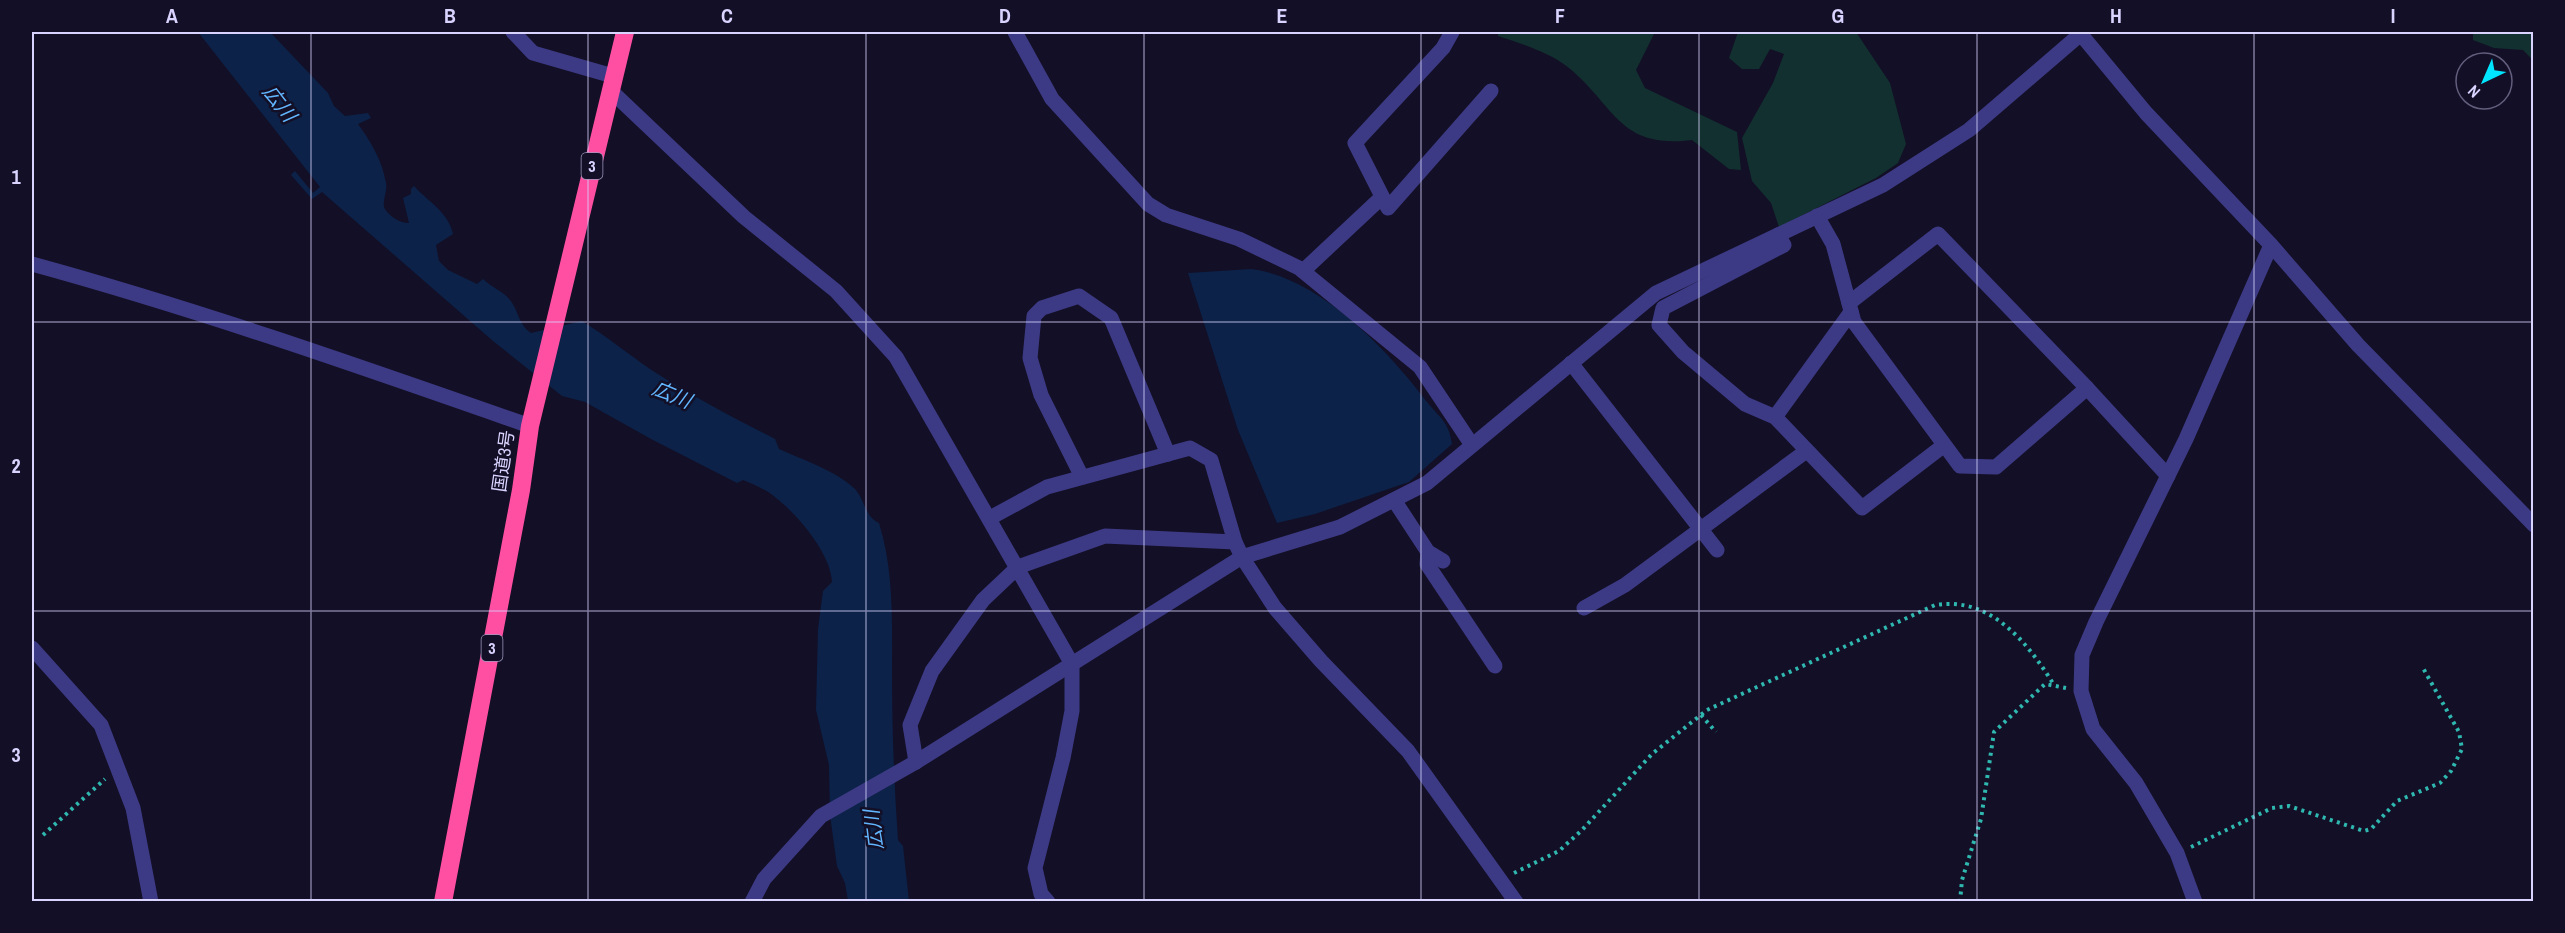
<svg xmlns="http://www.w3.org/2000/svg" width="2565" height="933" font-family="'Archivo Narrow','Noto Sans JP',sans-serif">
<rect width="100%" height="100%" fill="#130f26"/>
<!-- green -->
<g fill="#12302f">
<path d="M1498,32H1655L1636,70L1645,88L1737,132L1741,170L1729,169L1692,140C1619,149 1616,107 1569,68C1549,52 1522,44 1498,36Z"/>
<path d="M1738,32H1856L1890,83L1906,144L1898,163L1876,178L1779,227L1771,203L1752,181L1742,138L1773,83L1784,54L1770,49L1759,69H1742L1729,58Z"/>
<path d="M2473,32H2533V60L2523,50L2494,48L2473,40Z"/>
</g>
<!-- water -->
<g fill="#0c2248">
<path d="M198,32H270L328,93L334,106L345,116L368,113L371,118L358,124C371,142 382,160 386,183C388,191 381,202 385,209C390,217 400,223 409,223L403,198L411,194V189L414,186C427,201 448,211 453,234L436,245L439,261L448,270L477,284L483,279C491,287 503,291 510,300C519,311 518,324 531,333L582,321C606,336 627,353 650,369C690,395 732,417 775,439L779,449C803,460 835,470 855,489C865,500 865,517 879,523C894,571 892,621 892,670C892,727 894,783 898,840L903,846L909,901H848L845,883L837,866L830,815L829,765L816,710L818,629L823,591L832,582C831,554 798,515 776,498C767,490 755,485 743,480L737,483L651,439L585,402L562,396L493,341L322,192L312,199L291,175L295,171L313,193L320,187Z"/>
<path d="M1251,269C1320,278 1387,349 1427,402C1440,418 1449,422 1452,444L1409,482L1315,514L1277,523L1238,430L1188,273Z"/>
</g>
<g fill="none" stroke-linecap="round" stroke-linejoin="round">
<!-- path -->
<g stroke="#2fb8b0" stroke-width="4" stroke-dasharray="3 4.5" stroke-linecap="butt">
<path d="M1701,715L1716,732"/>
<path d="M43,835L105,779"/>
<path d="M2191,847L2272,808L2289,806L2364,831L2371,829L2397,801L2440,783L2451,771L2462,749L2459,732L2423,668"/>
<path d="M1514,873L1559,851L1582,830L1652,754L1707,710L1935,605C1991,596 2028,643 2054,685"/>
<path d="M1960,902L1962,880L1981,819L1994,732L2045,684L2066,688"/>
</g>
<!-- minor -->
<g stroke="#3d3a85" stroke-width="15">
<path d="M513,32L533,53L613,76"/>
<path d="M1015,32L1052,99L1148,204L1166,215L1239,239L1299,268L1420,367L1472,445"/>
<path d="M1452,32L1443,48L1355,143L1388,208L1491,91"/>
<path d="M2079,32L2146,113L2271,245L2358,345L2534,525"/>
<path d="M610,90L744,217L836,291L896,357L1072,664V711L1063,758L1035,868L1041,894L1048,902"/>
<path d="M1817,216L1833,244L1854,322L1960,466L1996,467L2087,388"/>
<path d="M1778,235L1784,245L1663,308L1659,325L1683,352L1745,404L1775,417L1862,508L1943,446"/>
<path d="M32,264C200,310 364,368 530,426"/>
<path d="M1303,271L1382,197"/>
<path d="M1849,303L1938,234L2087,388L2168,476"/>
<path d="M1571,363L1717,550"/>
<path d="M1775,417L1851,312"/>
<path d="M1082,477L1041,395L1030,358L1034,316L1042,308L1079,296L1111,318L1168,454"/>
<path d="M1394,500L1428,552L1443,561"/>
<path d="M990,518L1047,487L1190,448L1211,460L1235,542L1242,557L1275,608L1321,661L1408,751L1516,902"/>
<path d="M1428,552L1427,564L1495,666"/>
<path d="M1584,608L1625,585L1805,452"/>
<path d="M32,648L101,725L133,808L151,902"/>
<path d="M916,762L910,725L932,671L983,600L1018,567L1105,536L1235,542"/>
<path d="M752,902L764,879L821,816L916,762L1242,557L1340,527L1427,483L1656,293L1883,185L1969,130L2083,32"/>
<path d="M2195,902L2177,853L2136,783L2093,729L2081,691L2082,655L2096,622L2186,439L2271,245"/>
</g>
<!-- highway -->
<path stroke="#ff4fa3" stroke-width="18" d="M443,902L521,490L530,426L625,32"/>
</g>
<!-- grid -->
<path fill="none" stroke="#d9d4ff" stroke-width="1.5" stroke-opacity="0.55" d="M311,32V902M588,32V902M866,32V902M1144,32V902M1421,32V902M1699,32V902M1977,32V902M2254,32V902M32,322H2534M32,611H2534"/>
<g text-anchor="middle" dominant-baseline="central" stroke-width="5" stroke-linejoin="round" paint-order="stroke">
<!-- shield labels -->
<g fill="#130f26" stroke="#9e99be" stroke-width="1.5">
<rect x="581.5" y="153" width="21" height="26" rx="4.5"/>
<rect x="481.5" y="635" width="21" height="26" rx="4.5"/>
</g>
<g font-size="16" font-weight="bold" fill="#d9d4ff">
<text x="592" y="166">3</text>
<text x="492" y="648">3</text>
</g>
<!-- street labels -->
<g font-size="18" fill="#d9d4ff" stroke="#130f26">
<text transform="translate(503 461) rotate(-82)">国道3号</text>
</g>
<!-- water labels -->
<g font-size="20" font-style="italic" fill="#62b6ff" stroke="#130f26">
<text transform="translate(280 103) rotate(52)">広川</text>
<text transform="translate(672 394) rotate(22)">広川</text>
<text transform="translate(873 830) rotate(-97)">広川</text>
</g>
</g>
<!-- border -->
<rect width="2565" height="933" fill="none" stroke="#130f26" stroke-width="66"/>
<!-- north arrow -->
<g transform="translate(2484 81) rotate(224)"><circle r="28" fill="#130f26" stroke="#625e7d" stroke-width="1.5"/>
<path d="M0-4.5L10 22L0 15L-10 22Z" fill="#00e5ff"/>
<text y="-9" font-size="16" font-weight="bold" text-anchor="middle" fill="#d9d4ff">N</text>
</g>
<rect x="33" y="33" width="2499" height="867" fill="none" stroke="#d9d4ff" stroke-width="2"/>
<g font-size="20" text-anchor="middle" font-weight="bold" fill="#d9d4ff">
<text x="172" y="23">A</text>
<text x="450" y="23">B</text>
<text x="727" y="23">C</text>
<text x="1005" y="23">D</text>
<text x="1282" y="23">E</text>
<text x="1560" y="23">F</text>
<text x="1838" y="23">G</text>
<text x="2116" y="23">H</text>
<text x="2393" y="23">I</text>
<text x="16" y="184">1</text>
<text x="16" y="473">2</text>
<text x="16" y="762">3</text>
</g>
</svg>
